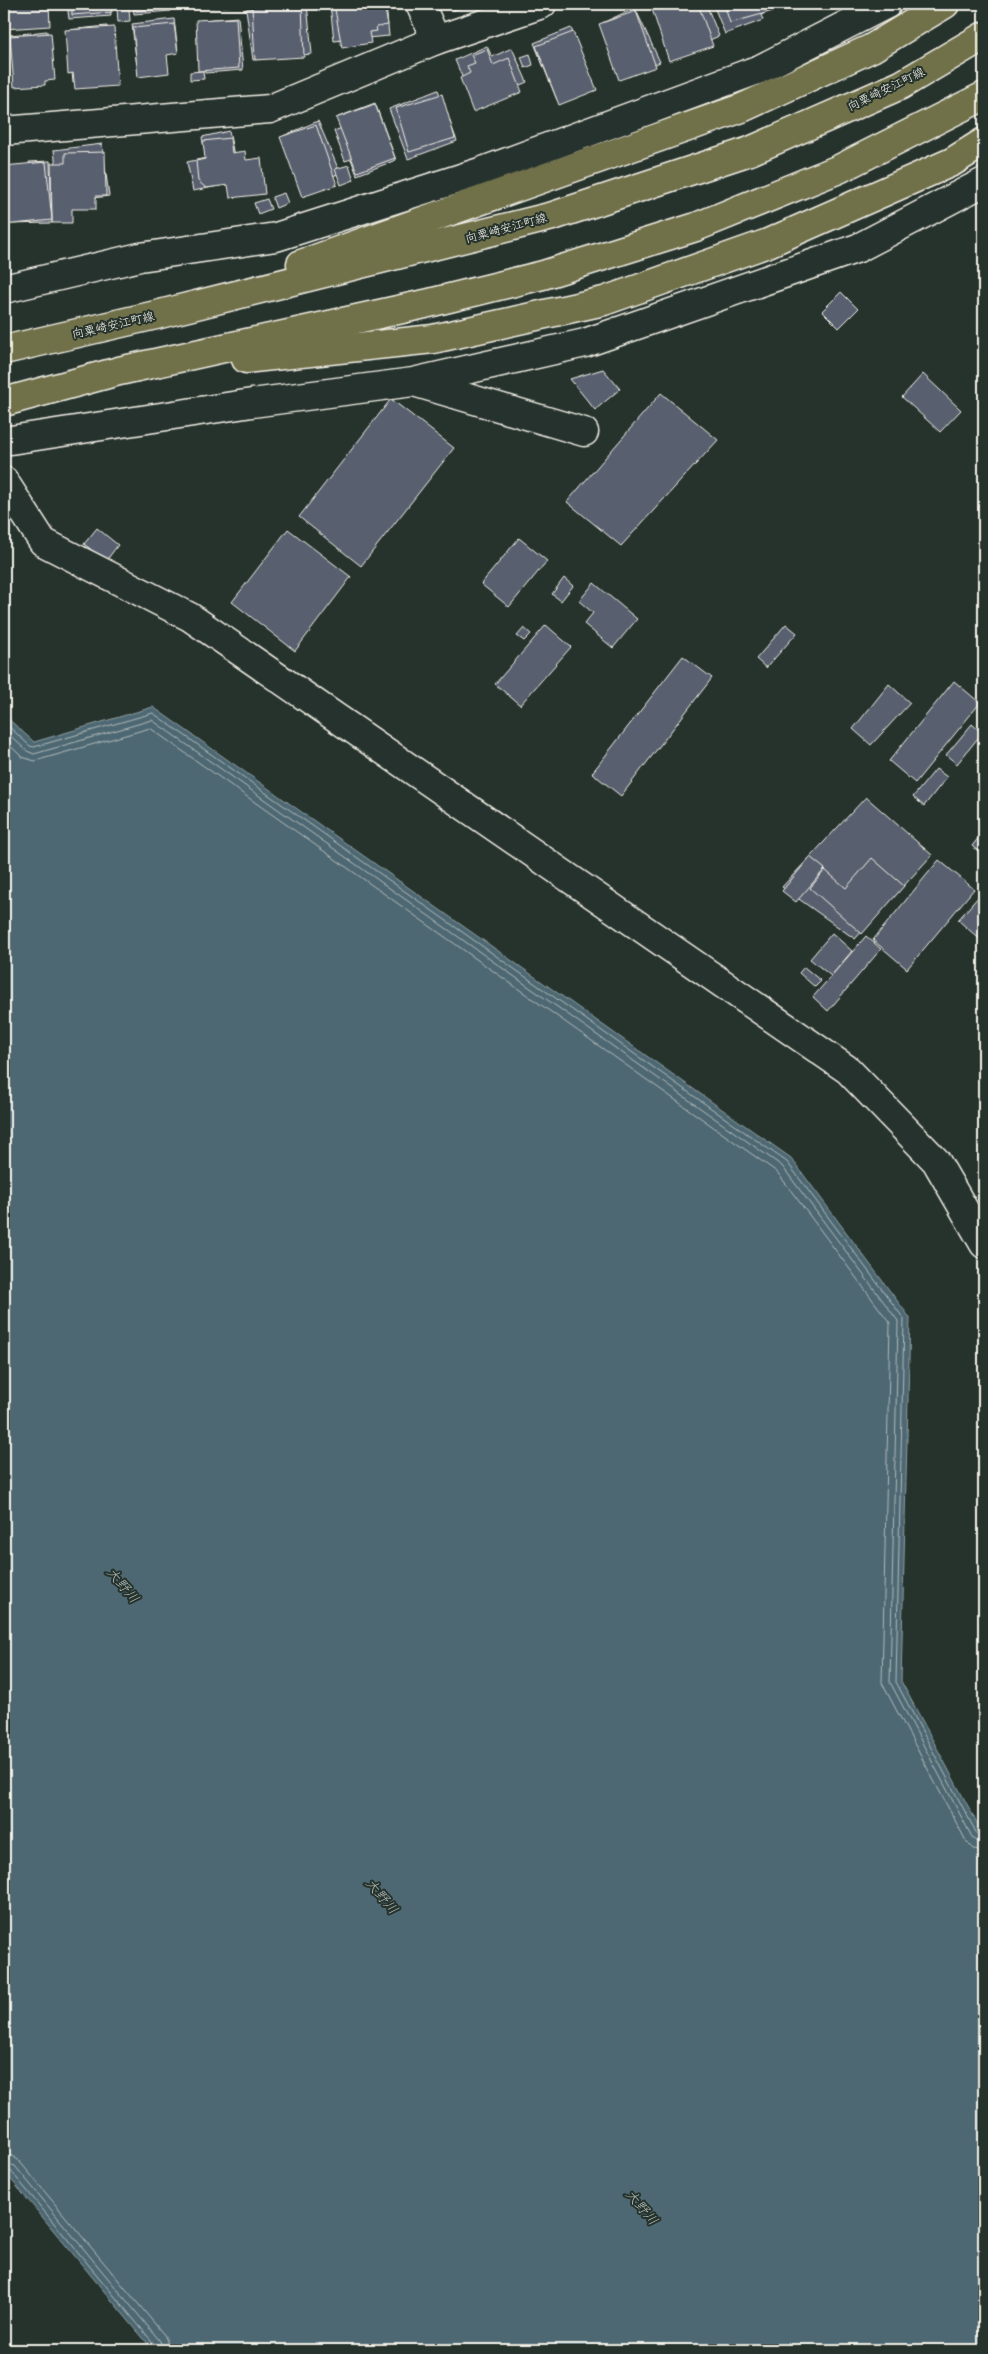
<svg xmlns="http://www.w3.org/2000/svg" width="988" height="2354" font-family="'Shantell Sans','Klee One',sans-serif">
<rect width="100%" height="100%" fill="#26332d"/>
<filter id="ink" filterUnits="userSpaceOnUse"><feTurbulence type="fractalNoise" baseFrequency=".02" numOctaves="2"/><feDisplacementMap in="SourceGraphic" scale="10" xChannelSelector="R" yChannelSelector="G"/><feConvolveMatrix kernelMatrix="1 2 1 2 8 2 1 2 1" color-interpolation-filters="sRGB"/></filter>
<g filter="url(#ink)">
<!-- water -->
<path fill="#4e6873" stroke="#909fa2" d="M153,707L791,1158L910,1318L901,1681L984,1836V2350H153L4,2171V715L34,742Z"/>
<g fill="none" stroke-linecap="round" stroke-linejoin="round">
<!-- shore -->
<g stroke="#b2bab9" stroke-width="1">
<path d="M4,722L30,746L34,747L153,713L787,1162L904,1319L896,1682L977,1834L984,1837"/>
<path d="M4,730L27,751L34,754L152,720L782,1166L898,1321L890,1682L972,1837L978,1842L984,1843"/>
<path d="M4,740L22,757L35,761L150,728L777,1172L890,1323L882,1683L966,1841L974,1849L984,1851"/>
<path d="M4,2154L13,2156L20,2162L165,2336L170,2350"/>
<path d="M4,2162L15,2166L160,2341L163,2350"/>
<path d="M4,2168L10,2170L155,2345L156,2350"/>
</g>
</g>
<!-- building -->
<g fill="#59616f" stroke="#f4f1e8">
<path d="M4,4H46L47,20L4,22Z"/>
<path d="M4,4H49L50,26L4,29Z"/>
<path d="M67,4H110L111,16L69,19Z"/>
<path d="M72,4H111L112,12L72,15Z"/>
<path d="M133,4H170L171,11L134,14Z"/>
<path d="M135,4H178L179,8L136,11Z"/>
<path d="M191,4H238V5L191,9Z"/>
<path d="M291,4H307L312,54L253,60L246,9Z"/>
<path d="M310,4H323V6L310,8Z"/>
<path d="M330,4H386L389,36L334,41Z"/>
<path d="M334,4H384L388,25L376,27L377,31L369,32L371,43L342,48Z"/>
<path d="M451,4H475L453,10Z"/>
<path d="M454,4H469L456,9Z"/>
<path d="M665,4H706L719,36L684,51Z"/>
<path d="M667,4H698L713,46L669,61L652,9Z"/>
<path d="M713,4H767L770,11L761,15L763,20L725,34Z"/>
<path d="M724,4H771L773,11L730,23Z"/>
<path d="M302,5L304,57L255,60L252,7Z"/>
<path d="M129,8L130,21L118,22L117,9Z"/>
<path d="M635,8L660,62L628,77L602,23Z"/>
<path d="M636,11L656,67L619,80L599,24Z"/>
<path d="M238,17L243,70L205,73L201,20Z"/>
<path d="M236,18L239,68L198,71L196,20Z"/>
<path d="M174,19L178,51L162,53L164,72L138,76L132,24Z"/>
<path d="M174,24L178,53L167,55L169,73L138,77L133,28Z"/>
<path d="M107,26L112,79L73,83L68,30Z"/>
<path d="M114,27L118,86L75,89L73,73L68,74L65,30Z"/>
<path d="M571,28L594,86L557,100L534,43Z"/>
<path d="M47,31L50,74L14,77L10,35Z"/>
<path d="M573,32L597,90L559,105L536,46Z"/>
<path d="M51,33L55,80L45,81V85L14,87L10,36Z"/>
<path d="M487,46L492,57L512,48L527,82L474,105L455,60Z"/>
<path d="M487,49L493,65L509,58L522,92L473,112L460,78L470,73L467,66L475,63L471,55Z"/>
<path d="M530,54L533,65L525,68L521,57Z"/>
<path d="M203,71L204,79L190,80V72Z"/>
<path d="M4,80H6L8,94L4,95Z"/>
<path d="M438,90L457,141L408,159L389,109Z"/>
<path d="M442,94L455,138L409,152L396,108Z"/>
<path d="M375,103L396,160L357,175L351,159L345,161L334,131L342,128L338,117Z"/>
<path d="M375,104L395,158L357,172L336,118Z"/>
<path d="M318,121L340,173L305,188L283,136Z"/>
<path d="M316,125L337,185L302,197L280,137Z"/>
<path d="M229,131L236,165L258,161L264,190L231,197L229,184L193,191L187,162L206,158L202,137Z"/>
<path d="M230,138L232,153L245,151L246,160L261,158L265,194L230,198L228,185L206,188L198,181L196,161L205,159L203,141Z"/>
<path d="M102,144L109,196L60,202L54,150Z"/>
<path d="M105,152L106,196H96V209H72V223H52L51,163H65V153Z"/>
<path d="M50,161L52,223L9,224L7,168H30L29,162Z"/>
<path d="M46,162L52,220L4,225V166Z"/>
<path d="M349,165L354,180L341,185L335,169Z"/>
<path d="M284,193L288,203L276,208L272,197Z"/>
<path d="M267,199L271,209L258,214L254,203Z"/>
<path d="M841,292L858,309L839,328L822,311Z"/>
<path d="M603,369L620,389L595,410L570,379Z"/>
<path d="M923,374L961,410L940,432L902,397Z"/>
<path d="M661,393L718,440L621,546L567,502Z"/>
<path d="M391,399L454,448L361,566L299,517Z"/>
<path d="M97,528L118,545L106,561L84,544Z"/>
<path d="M288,529L351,577L295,651L232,602Z"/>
<path d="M519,538L547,561L509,607L481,584Z"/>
<path d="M564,578L573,586L561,601L552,594Z"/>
<path d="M594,583L637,619L613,648L584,624L593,613L579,601Z"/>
<path d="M786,624L797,633L766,668L756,659Z"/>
<path d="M546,625L571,647L520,705L495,684Z"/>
<path d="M524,628L531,634L524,641L517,636Z"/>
<path d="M683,656L712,678L621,796L592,773Z"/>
<path d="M954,681L980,703L915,783L889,761Z"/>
<path d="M889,684L910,703L871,745L853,729Z"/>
<path d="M972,724L982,733L957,764L946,755Z"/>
<path d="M936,769L947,777L924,806L913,797Z"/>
<path d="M866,797L932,855L855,939L782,887Z"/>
<path d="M983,832L984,833V856L972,846Z"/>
<path d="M810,857L825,869L796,902L782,891Z"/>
<path d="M872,858L904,886L862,934L810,888L825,870L846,888Z"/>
<path d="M939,860L974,889L907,969L873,940Z"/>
<path d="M980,895L984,899V943L958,920Z"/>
<path d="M832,933L852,951L831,976L810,959Z"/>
<path d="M866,936L881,949L828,1011L813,997Z"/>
<path d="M804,967L821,981L815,987L799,973Z"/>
</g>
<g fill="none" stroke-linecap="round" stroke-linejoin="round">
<!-- minor casing -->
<g stroke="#f4f1e8" stroke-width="31">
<g id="minor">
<path d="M436,40L542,4"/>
<path d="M4,131L270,109L436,40L420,4"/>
<path d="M4,289L140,257L276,237L483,171L760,69L887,4"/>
<path d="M417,383L584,432"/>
<path d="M4,441L252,403L413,382L585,343L858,248L984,182"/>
<path d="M4,481L43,542L190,617L848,1070L936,1161L984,1244"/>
</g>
</g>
<!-- major casing -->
<g stroke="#f4f1e8" stroke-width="31">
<g id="major">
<path d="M301,264L742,108L872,48L945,4"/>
<path d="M4,350L156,315L553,216L750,151L901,85L984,36"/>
<path d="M246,359L433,339L604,301L768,243L952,162L984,142"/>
<path d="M4,402L119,371L425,304L543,275L696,227L839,169L984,96"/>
</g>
</g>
<!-- minor -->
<use href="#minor" stroke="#26332d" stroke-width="28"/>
<!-- major -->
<use href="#major" stroke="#70704a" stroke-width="28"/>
</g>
</g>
<g text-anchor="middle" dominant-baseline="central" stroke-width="4" stroke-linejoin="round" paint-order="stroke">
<!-- street labels -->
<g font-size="12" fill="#f4f1e8" stroke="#26332d">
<text transform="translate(886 89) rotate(-26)">向粟崎安江町線</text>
<text transform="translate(506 228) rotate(-15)">向粟崎安江町線</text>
<text transform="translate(113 325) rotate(-13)">向粟崎安江町線</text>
</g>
<!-- water labels -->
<g font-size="14" font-style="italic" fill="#b2bab9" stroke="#26332d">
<text transform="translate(123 1585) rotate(50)">大野川</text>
<text transform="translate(382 1896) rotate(50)">大野川</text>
<text transform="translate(642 2207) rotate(50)">大野川</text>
</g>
</g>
<!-- margin -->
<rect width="988" height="2354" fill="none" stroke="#26332d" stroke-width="20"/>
<rect x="10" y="10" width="968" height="2334" fill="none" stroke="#f4f1e8" stroke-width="2" filter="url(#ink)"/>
</svg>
